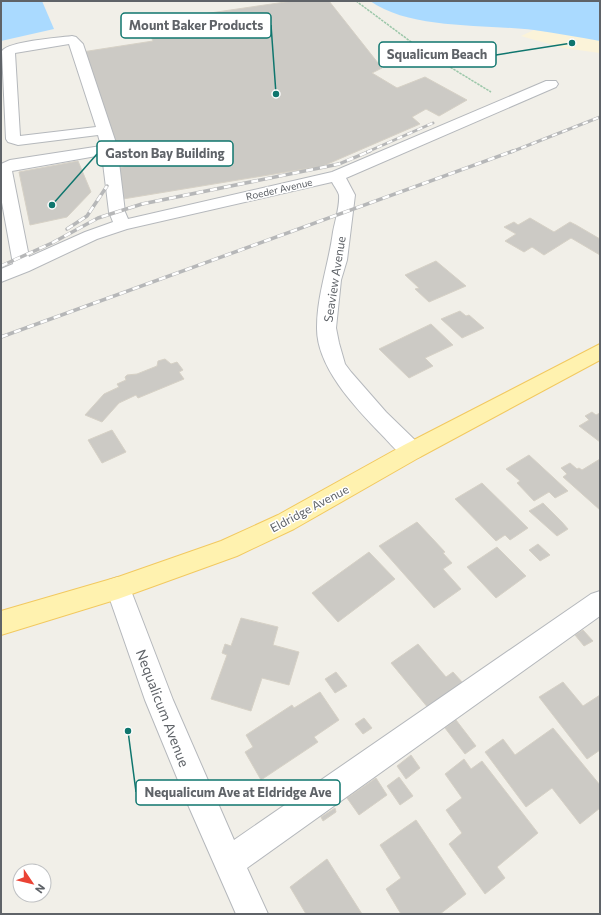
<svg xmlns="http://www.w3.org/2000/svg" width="601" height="915" font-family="Commissioner,sans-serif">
<rect width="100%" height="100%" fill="#f1efe8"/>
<!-- sand -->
<path fill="#fbf3d9" d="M534,30L600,37V53L563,48L521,36Z"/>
<!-- water -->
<g fill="#aadaff">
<path d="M1,1H42L54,29L1,41Z"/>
<path d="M370,1H600V41C578,37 556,33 534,30C485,24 411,30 370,1Z"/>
</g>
<!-- building -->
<g fill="#cccac5" stroke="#d6d1c6">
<path d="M292,1H329L382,68L372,73L397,88L425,77L467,100L439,116L426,109L412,117L420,124L323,166L123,199L117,168L139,164L132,149L117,150L82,52L153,41L148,30L166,27L162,20Z"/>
<path d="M78,161L91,192L67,217L30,225L19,172Z"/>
<path d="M530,218L554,232L570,222L576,225L600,239V255L571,238L544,255L532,247L524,252L505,241L516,234L504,227L514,222L518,225Z"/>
<path d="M436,261L466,286L429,302L415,289L419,288L405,275Z"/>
<path d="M460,311L466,316L469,315L484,328L462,338L441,319Z"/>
<path d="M431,324L453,345L425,358L433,366L409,378L379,349Z"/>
<path d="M165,359L171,364L177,362L183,370L179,372L184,379L138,398L136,395L119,403L102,422L85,415L104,394L119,387L117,384L126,380L125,377L127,375L137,374L157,366L158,361Z"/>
<path d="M592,412L596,415L600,413V442L579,426L589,420L585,416Z"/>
<path d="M112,430L126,452L102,463L88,440Z"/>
<path d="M529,455L568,491L555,498L549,492L534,501L517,483L520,481L506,469Z"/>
<path d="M600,459V510L563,477L567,474L561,468L570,463L577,469L579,468L582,470Z"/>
<path d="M482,483L528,528L510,540L505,535L496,541L455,499Z"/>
<path d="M543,503L562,522L568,529L557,536L529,511Z"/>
<path d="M417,522L445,552L443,553L452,563L443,569L461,589L434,608L379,546Z"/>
<path d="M538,544L550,555L540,561L529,550Z"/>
<path d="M497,547L526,576L496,598L467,567Z"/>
<path d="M369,552L395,579L338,622L312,593Z"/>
<path d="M241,618L278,627L273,645L299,652L289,685L262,678L251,711L211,699L227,655L222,653L225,644L231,646Z"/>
<path d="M583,630L593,641L584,646L575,635Z"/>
<path d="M418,644L446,677L453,672L463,683L429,709L391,663Z"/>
<path d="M336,672L347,686L335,693L325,679Z"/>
<path d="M563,682L583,706L600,695V750L587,759L539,697Z"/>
<path d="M320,692L339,720L314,737L318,742L261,780L245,752L253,747L246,735L292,705L294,708Z"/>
<path d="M364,718L372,728L363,734L355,724Z"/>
<path d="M456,720L476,746L465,754L445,728Z"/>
<path d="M553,728L600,785V808L580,824L552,788L526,807L485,752L503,739L515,755Z"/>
<path d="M411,755L420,768L406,779L397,766Z"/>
<path d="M464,759L471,769L482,761L538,833L497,867L505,878L485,894L449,844L462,833L446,810L462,798L445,774Z"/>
<path d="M399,777L413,796L400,805L387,786Z"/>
<path d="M376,778L387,795L359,815L347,798Z"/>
<path d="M335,808L336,812L323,821L321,817Z"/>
<path d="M416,820L466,894L440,914H401L386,889L401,878L380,845Z"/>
<path d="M327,859L362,914H306L290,887Z"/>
</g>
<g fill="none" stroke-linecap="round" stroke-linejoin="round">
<!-- minor casing -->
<g stroke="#b5b8bc" stroke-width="2">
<g id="minor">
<path d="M72,36L76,37L83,44L117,146L125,212L128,219L332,172L546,81H556L558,84L556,87L346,178L355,195L347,260L341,280L336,328L339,343L345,364L351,372L386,412L420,445L423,451L420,457C402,463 391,443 379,432C354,406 316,366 317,327C317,295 329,263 333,232C335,221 340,206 339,195C338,191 334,186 332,182L127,229L97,239L29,271L1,282V269L13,264L1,197V164L10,160L101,146L98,135L18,145L8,142L6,139L2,51C9,41 58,38 72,36ZM69,44L96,127L20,136L15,53ZM102,155L109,212L113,222L85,232L29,257L12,171Z"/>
<path d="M118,577L127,580L130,588L173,700L234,840L591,594L600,591V616L247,868L268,914H236L189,807L145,700L106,588L109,580Z"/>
</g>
</g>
<!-- major casing -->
<g stroke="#f2c960" stroke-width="2">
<path id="major" d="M600,344V360L420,457L294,529L237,556L118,599L1,635V611L118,577L221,541L278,515L404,445Z"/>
</g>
<!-- path -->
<path stroke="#9cc7a9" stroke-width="1.5" stroke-dasharray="2.5 1" stroke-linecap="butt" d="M356,1L422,50L491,92"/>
<!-- minor -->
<use href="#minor" fill="#fff" fill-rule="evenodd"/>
<!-- major -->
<use href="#major" fill="#fff2af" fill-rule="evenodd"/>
<!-- rail-far1 casing -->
<g stroke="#b6b7b8" stroke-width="3">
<g id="rail-far1">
<path d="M367,152L433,123"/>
<path d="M511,152L600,117"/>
</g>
</g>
<!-- rail casing -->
<g stroke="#b6b7b8" stroke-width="3.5">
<g id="rail">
<path d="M67,229L87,216L107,186"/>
<path d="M1,266L52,243L98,218L142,204L339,164L370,151"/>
<path d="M1,337L513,151"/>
</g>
</g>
<!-- rail-far1 -->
<use href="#rail-far1" stroke="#fff" stroke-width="2" stroke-dasharray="5.5" stroke-linecap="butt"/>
<!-- rail -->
<use href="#rail" stroke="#fff" stroke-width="2.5" stroke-dasharray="7" stroke-linecap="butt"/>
</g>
<g text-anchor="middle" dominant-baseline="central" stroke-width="3" stroke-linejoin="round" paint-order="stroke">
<!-- far-street labels -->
<g font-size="10" fill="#5f6368" stroke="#fff">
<text transform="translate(279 189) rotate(-13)">Roeder Avenue</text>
</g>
<!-- street labels -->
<g font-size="12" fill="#5f6368" stroke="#fff">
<text transform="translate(334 279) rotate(-81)">Seaview Avenue</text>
<text transform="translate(309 508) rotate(-28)">Eldridge Avenue</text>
</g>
<!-- near-street labels -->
<g font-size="14" fill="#5f6368" stroke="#fff">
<text transform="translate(163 708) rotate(69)">Nequalicum Avenue</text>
</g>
</g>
<!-- callouts -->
<path fill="none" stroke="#0f766e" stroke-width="1.5" d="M276 94L271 25M572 43L496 55M52 205L97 154M128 731L136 792"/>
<g fill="#0f766e" stroke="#fff" stroke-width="1.5">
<circle cx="276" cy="94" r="4"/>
<circle cx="572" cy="43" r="4"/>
<circle cx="52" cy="205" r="4"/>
<circle cx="128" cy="731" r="4"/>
</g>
<g fill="#fff" stroke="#0f766e" stroke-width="1.5">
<rect x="121" y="13" width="150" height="25" rx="4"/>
<rect x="379" y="42" width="117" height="25" rx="4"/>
<rect x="97" y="141" width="136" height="25" rx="4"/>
<rect x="136" y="780" width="204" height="25" rx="4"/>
</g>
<g font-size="13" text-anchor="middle" font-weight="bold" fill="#5f6368">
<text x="196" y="30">Mount Baker Products</text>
<text x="437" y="59">Squalicum Beach</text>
<text x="165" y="158">Gaston Bay Building</text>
<text x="238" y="797">Nequalicum Ave at Eldridge Ave</text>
</g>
<!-- border -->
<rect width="601" height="915" fill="none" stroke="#5f6368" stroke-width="4"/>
<!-- north arrow -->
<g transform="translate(32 883) rotate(125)"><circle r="19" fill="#ffffff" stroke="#bfc1c3"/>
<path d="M0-3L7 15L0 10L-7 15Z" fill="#ea4335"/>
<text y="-6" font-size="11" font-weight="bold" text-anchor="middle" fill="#5f6368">N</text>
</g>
</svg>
